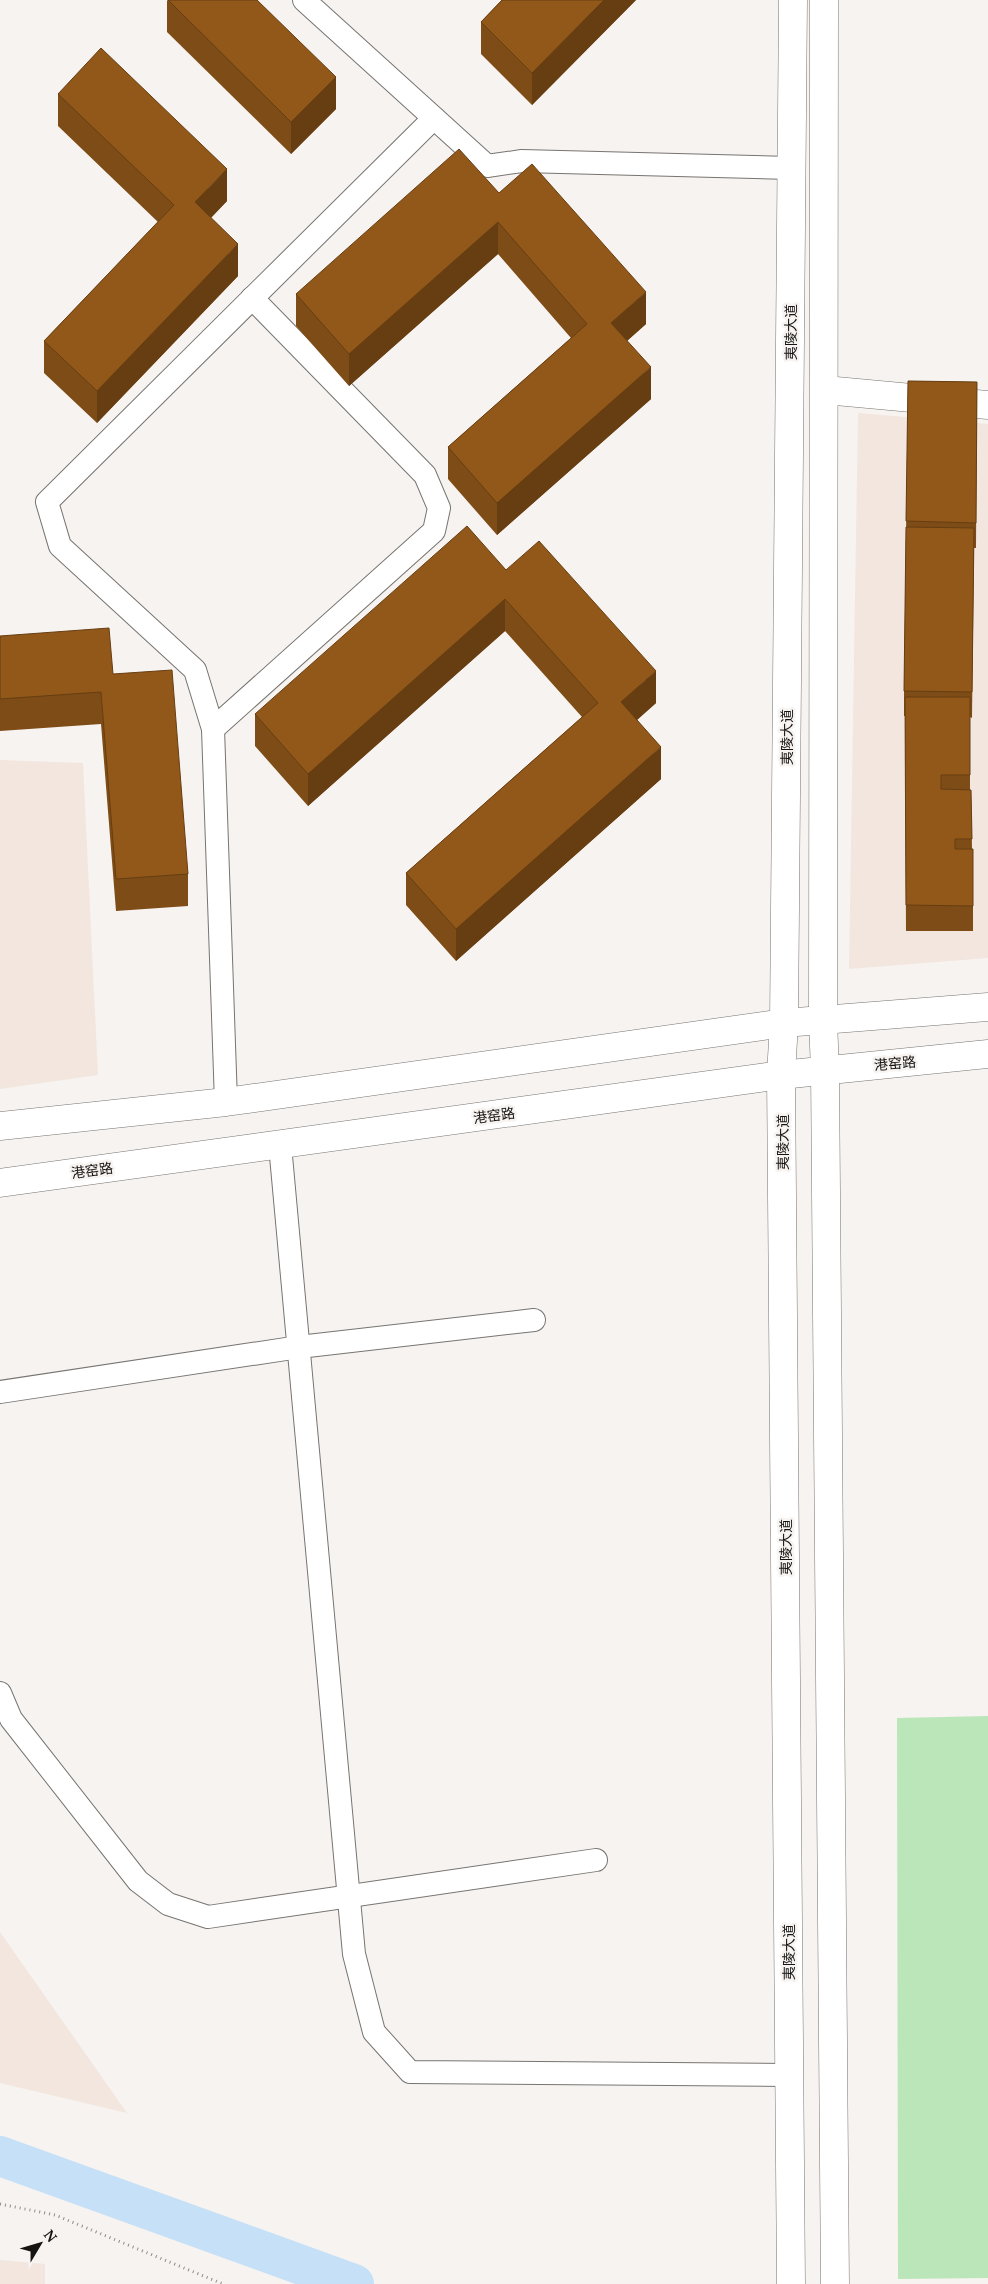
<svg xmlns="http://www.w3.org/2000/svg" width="988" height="2284" font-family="'Noto Serif','Noto Sans SC',serif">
<rect width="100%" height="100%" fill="#f7f3f0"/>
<!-- built -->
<g fill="#f2e6df">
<path d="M858,413L988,424V958L849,969Z"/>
<path d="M0,760L83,763L98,1075L0,1089Z"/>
<path d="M0,1932L127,2113L0,2083Z"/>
<path d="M0,2260L45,2264V2284H0Z"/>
</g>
<!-- green -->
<path fill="#bbe6ba" d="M988,1716V2278L898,2279L897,1718Z"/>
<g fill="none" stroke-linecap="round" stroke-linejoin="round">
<!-- canal -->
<path stroke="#c5e0f7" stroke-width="40" d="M0,2156L354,2284"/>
<!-- service casing -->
<g stroke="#777471" stroke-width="24">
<g id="service">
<path d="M304,0L487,166L522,161L791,168"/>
<path d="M213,729L434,531L439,508L425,475L252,298"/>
<path d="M226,1102L213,729L195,670L60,546L47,502L434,118"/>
<path d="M280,1145L354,1954L374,2032L410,2072L789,2075"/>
<path d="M0,1392L299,1347L534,1320"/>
<path d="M0,1693L11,1719L138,1881L168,1904L208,1917L596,1860"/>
</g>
</g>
<!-- minor casing -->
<g stroke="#777471" stroke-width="29">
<path id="minor" d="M825,390L988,405"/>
</g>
<!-- secondary casing -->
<g stroke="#777471" stroke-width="29">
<g id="secondary">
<path d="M824,0L823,1021L825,1070L835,2284"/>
<path d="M791,2284L781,1075L784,1023L793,0"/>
</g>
</g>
<!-- primary casing -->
<g stroke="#777471" stroke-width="29">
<g id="primary">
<path d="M0,1126L226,1102L784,1023L988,1007"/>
<path d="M0,1183L781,1075L988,1054"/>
</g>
</g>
<!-- path -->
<path stroke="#8f8c8a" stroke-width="3" stroke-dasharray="1 4" stroke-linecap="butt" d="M0,2204L55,2215L223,2284"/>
<!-- service -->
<use href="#service" stroke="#fff" stroke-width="22"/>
<!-- minor -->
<use href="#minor" stroke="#fff" stroke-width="28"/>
<!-- secondary -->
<use href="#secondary" stroke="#fff" stroke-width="28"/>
<!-- primary -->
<use href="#primary" stroke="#fff" stroke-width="28"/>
</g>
<!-- wall -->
<g fill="#7e4c16">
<path d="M167,0L336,109L291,154L167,32Z"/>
<path d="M502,0H636L532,105L481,54V22Z"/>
<path d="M58,94L227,201L211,218L238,276L97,423L44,373V341L158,222L58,126Z"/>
<path d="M499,193L646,324L627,341L651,399L497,535L448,479V447L571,338L498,254L349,386L296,326V294Z"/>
<path d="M908,381L977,382L976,548H974L972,718L970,717V790H971L972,849H973V931H906L905,716H904V691Z"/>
<path d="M506,570L656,703L637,720L661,779L456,961L406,905V873L582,717L505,631L308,806L255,746V714Z"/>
<path d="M0,636L113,674L188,874V906L116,911L101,724L0,731Z"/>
</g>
<!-- shaded-wall -->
<g fill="#663e12">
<path d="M604,0H636L532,105V73Z"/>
<path d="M336,77V109L291,154V122Z"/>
<path d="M227,169V201L195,234V202Z"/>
<path d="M498,222V254L349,386V354Z"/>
<path d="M238,244V276L97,423V391Z"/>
<path d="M646,292V324L611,355V323Z"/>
<path d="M651,367V399L497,535V503Z"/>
<path d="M505,599V631L308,806V774Z"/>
<path d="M656,671V703L621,734V702Z"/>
<path d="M661,747V779L456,961V929Z"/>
</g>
<!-- building -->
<g fill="#925819" stroke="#663e12">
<path d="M168,0H257L336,77L291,122Z"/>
<path d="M502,0H604L532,73L481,22Z"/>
<path d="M101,48L227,169L195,202L238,244L97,391L44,341L174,205L58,94Z"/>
<path d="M459,149L499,193L532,164L646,292L611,323L651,367L497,503L448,447L587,324L498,222L349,354L296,294Z"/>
<path d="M908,381L977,382L976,523L906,521Z"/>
<path d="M467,526L506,570L539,541L656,671L621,702L661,747L456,929L406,873L598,703L505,599L308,774L255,714Z"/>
<path d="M906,527L974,528L972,692L904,691Z"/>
<path d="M109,628L113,674L172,670L188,874L116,879L101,692L0,699V636Z"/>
<path d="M905,697H970V775H941V789L971,790L972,839H955V849H973V906L906,905Z"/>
</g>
<g text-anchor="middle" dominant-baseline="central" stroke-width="5" stroke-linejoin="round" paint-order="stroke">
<!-- street labels -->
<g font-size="14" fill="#151413" stroke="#f7f3f0">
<text transform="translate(790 332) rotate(-90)">夷陵大道</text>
<text transform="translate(786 737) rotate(-90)">夷陵大道</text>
<text transform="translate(895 1063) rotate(-5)">港窑路</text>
<text transform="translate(494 1115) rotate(-8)">港窑路</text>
<text transform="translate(782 1142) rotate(-90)">夷陵大道</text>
<text transform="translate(92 1170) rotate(-8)">港窑路</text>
<text transform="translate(785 1547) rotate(-90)">夷陵大道</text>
<text transform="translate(788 1952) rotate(-90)">夷陵大道</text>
</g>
</g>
<!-- north arrow -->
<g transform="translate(40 2244) rotate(52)" stroke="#f7f3f0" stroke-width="4" paint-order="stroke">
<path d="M0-4L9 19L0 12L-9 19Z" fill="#151413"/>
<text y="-8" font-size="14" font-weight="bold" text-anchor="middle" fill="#151413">N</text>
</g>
</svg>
